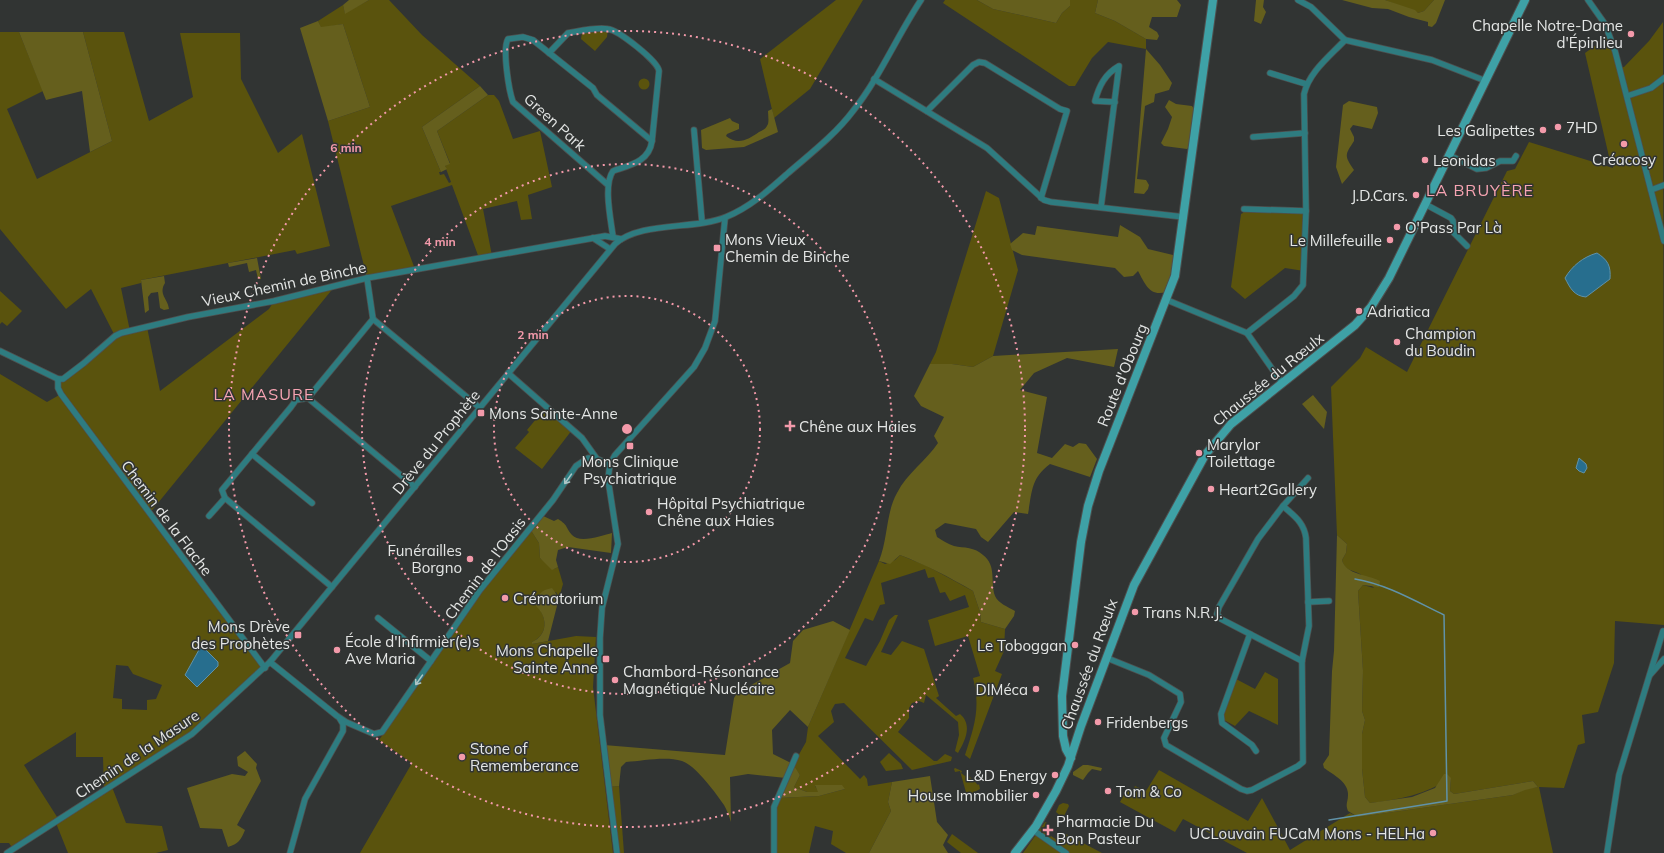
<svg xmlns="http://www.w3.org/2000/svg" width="1664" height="853" font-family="Mulish,sans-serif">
<rect width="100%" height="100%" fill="#313433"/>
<!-- green -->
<g fill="#5a530d" fill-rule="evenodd">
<path d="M369,0H389L422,35L480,86L422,127L441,172H439L440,175L444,174L449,183L451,182L445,166L450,163L437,131L488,95H494L499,101L513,139L540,131L552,187L528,195L532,219L521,220L517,201L483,209L492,256L479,258L452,185L391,206L415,269L367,278L328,121L370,107L343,24L321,28L318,21L343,5L345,13Z"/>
<path d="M836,0H863L810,89L774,118L760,59Z"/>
<path d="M945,0H977L993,9L1056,23L1062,13L1070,6V0H1098L1095,13L1115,21L1146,39V49L1108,42L1092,58L1075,86H1069L943,3Z"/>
<path d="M1385,0H1434L1424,11L1418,13Z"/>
<path d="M1663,22L1664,625L1615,621L1614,663L1598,712L1582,715L1585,743L1578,745L1564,788L1539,787L1553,853H1247L1183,819L1175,832L1120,802L1127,789L1132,792L1135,786L1146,791L1159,770L1248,821L1262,798L1290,850L1350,813L1358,817L1513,795L1525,789L1538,787L1533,781L1454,794L1450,791L1451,778C1426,794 1399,800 1370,803L1365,797L1362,769V734L1365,720L1362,711L1363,671L1358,591L1363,585L1374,588C1370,584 1365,578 1360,574C1352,569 1345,572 1342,560L1346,553L1347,544L1337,535L1331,387L1360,358L1366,347L1407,372L1507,171L1515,169L1529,142L1613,168V162L1610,161L1585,53L1610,35L1619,68L1624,67L1649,41Z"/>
<path d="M608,29L607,37L595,51L581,39L582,33Z"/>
<path d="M0,32H19L43,91L7,109L37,179L112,141L83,32H124L149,121L193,97L180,33H240L241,79L278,153L302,134L330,246L297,254L295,250L141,280V283L121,288L130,331L147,327L160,391L269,309L274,301L335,286L149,514L265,668L207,722L112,787L126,823L162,826L168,850L156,853H68L56,823L13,849L9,843H0V374L47,402L61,394L58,379H63L115,336L91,289L66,309L0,229ZM116,665L128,666L133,674L162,685L156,699L147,700V710L122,709V699L113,698ZM76,732V757H103L104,792L59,820L24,765Z"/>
<circle cx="644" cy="84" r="5.5"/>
<path d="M986,191L999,198L1018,270L993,356L973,367L952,364H930L936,352Z"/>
<path d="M1244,209L1306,211L1304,271L1285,268L1245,299L1231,287L1241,214L1243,213Z"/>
<path d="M0,291L22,311L7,326L2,322L0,324Z"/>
<path d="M546,407L572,430L542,469L515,448L529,432L527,430Z"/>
<path d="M532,525V532L539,543L540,558L554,569L558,567L563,584L559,598L556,592L538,607C548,619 547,635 532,642V644L576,636L596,637L593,687L613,853H360L412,763L379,740L446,644L459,622Z"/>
<path d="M900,555L927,566L973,591L980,612L981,622L1005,629L1004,651L995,671L1002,674L970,759L965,755C974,727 981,708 973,678L980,676L968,636L935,646L928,620L969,607L965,595L950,601L945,592L940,593L934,577L928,578L925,569L881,583L885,604L880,605L873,621L865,618L845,658L866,666L880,641L889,620L895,615H898L881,652L891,655L902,641L924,649L939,696L936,698L956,716L960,714C973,725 965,741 958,753L955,751L959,735L958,722L926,695L924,703L919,701L912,703L909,708V718L898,732L934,761H937L945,754L952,757L951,761L912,770L844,703L835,704L831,711L834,722L818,736L860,779L864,775L867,779L868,786L892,782L888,802L891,811L869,853H846L831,844L833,831L815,826L809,853H774V807L778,798L819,796L845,789L815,786L819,792H807L794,787L800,775L793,765L806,742L808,727L879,561L885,564L895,560Z"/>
<path d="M1265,672L1278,679V725L1249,711L1235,726L1224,720L1223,714L1236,679L1255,689Z"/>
<path d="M889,753L901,764L903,769L886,771L880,762Z"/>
<path d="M955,768L962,771L961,773L965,776L967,774L978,785L979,784L980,789L967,796L960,771L955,772L954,769Z"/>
<path d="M619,786L624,853H617L609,787Z"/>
<path d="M1063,803L1068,804L1069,806L1063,818L1056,812L1059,805Z"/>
<path d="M1045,822L1047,823L1042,830L1060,842L1066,834L1102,853H1023Z"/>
<path d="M952,834L978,853H961L947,842Z"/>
</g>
<!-- forest -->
<g fill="#655f1d">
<path d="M349,0H369L345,14L343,5Z"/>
<path d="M977,0H1070V6L1062,13L1056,23L993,9Z"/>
<path d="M1098,0H1177L1181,5L1177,17H1152L1149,27L1157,32L1159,36L1157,40L1146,39L1115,21L1095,13Z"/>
<path d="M1256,0H1264L1263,7L1266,12L1261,24L1254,21Z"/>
<path d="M1342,0H1385L1415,10L1418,13L1424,11L1434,0H1445L1436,23L1432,27L1428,26V22L1409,17L1388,9L1372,8Z"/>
<path d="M318,21L321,27L343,24L370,107L328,121L300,28Z"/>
<path d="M19,32H83L112,141L90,152L82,91L46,100Z"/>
<path d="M1146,49L1160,65L1172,83L1169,90L1155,94L1154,102L1145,106L1137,179L1146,180L1149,185L1148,189L1144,194L1134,193Z"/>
<path d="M480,86L488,95L437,131L450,164L445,166L447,169L441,172L422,127Z"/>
<path d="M1169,100L1176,104L1192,106L1194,109L1190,146L1187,149L1164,146L1161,143L1168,129L1172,117L1165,107Z"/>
<path d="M1349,101L1377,107L1378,113L1372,129L1353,125L1350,129L1354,137V141C1345,155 1344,155 1354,170L1342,184L1336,167L1343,105Z"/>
<path d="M772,109L778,132L744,147L706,150L702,148L701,130L730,118L732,121L739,124V129L727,134L726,136C738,146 749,139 759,132C763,130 766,129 768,124C769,120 768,115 768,111Z"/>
<path d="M1120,225L1140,237L1148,249L1173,255C1177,267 1170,281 1166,292C1150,297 1145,284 1138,271L1133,276L1124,277L1115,268L1022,255L1012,250L1010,244L1023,233L1035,235L1037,226L1118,237Z"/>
<path d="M257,258L261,279H258L256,270L249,272L247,263L229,267L228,263Z"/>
<path d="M164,276L165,283C158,294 168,299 169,309L164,310L160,308L158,292L151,293L148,297L149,310L145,313L141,280Z"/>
<path d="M1118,349L1114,367L1067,358L1034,373L1020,390L1047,397L1037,453L1052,458L1065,444L1073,447L1079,443L1086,444L1097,459L1090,477L1050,464C1031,478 1032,492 1028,514L1014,512L988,542L981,537L976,529L945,523L935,530L937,537C942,540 948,544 954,546C964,548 975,547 983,555C997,566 990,581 995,596C998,603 1008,607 1015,611L1014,616L1005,629L981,622L980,612L973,591C949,577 926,565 900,555L890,564L879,561C888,539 886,512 897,493C907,473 926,461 938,443L934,436L944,417L921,406L914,396L930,364H952L973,367L993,356Z"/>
<path d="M1313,395L1327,412L1324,429L1302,404Z"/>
<path d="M541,515L554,521L558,519C569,526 565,527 572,535C580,544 603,535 612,533L611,553L568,547L558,550L556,560L558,567L552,570L540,558L539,543L532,532V525Z"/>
<path d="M1337,535L1347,544L1346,553L1342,560C1346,575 1367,574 1380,581L1379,587L1363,585L1358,591L1363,671L1362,711L1365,720L1362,734V769L1365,797L1370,803L1412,797L1435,788L1444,774H1447L1451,778L1450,791L1454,794L1533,781L1538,787L1525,790L1513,795L1358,817L1348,811C1345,804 1348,802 1348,795C1349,782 1332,774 1324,768L1323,764L1329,755L1332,671L1334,651Z"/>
<path d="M552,588L559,598L548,641L532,644V642C548,635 548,617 536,606C536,595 541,590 552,588Z"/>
<path d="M833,621L850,630L808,727L790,710L772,730L773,754L793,764L800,775L794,787L807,792H818L815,785H842L845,789L819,796L778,798L786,778L748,774L730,777L731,822C729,816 727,810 724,805C716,793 695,765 682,761C665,756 643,761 626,762L621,767L619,786L609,787L604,745L725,755L734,698L737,693L790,663L793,641L803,630Z"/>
<path d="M245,751L257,764L256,768L261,781L237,825L245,830C241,840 238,844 228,847L222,829L200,828L187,788L232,774L245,776L248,772L238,766L237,757Z"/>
<path d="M1083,765H1088L1102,768L1101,771L1092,769L1088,773L1083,780L1073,775V772Z"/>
<path d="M930,776L937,822L948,835L943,845L948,853H869L891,811L888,802L892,782Z"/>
</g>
<!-- water -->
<g fill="#276e8e" stroke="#6092a8">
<path d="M1597,253C1608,260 1611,266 1610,279L1586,297C1574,296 1570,288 1565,278C1572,266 1583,257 1597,253Z"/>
<path d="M1579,458L1586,464L1587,468L1584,473L1579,471L1576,468Z"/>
<path d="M200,648H204L218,662V666L197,687L185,675Z"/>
</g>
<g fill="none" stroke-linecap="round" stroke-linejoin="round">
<!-- stream -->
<path stroke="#6092a8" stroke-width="1.5" d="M1329,820L1447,801L1444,615C1415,601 1386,584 1355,579"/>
<!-- street casing -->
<g stroke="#4e504f" stroke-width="7">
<g id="street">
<path d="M1298,0L1311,7L1345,40L1432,60L1486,81"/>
<path d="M1588,0L1605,24L1615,51L1664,241"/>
<path d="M549,53L568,33C580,31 596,27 608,29C618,30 658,61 659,71L652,141"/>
<path d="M1270,73L1306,84"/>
<path d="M874,79L987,148L1044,200L1051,202L1184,217"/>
<path d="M1627,96L1651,88L1664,78"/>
<path d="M927,111L973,65L979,62L985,63L1060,109L1067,111L1041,198"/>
<path d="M694,130L702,222"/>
<path d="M1253,137L1305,133"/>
<path d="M1449,155L1477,169L1486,168L1500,161H1513L1516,156"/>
<path d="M608,185L513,102C509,91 502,49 508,39L523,37L533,40L593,88L597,95L652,141C649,162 630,165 613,171C603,185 611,220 613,237"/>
<path d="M1651,190L1664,185"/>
<path d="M1425,204L1451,218L1453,221L1454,233L1467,246"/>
<path d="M1101,207L1119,66C1105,74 1099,86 1095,101L1115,102"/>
<path d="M1244,209L1306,211"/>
<path d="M593,238L610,249"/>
<path d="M367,278L373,319L480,408"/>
<path d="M1167,300L1247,333L1282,383"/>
<path d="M1247,333L1294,296L1303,285L1306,211L1304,94C1309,72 1330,56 1345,40"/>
<path d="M0,351L58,379H63L84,363L115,336L121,333L188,317L274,301L367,278L605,236L621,239"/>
<path d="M508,373L582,438L597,459L610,464"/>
<path d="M58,379V388L61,394L265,668"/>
<path d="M308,398L415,487"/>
<path d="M308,398L373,319"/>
<path d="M252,454L312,503"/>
<path d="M225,498L332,587"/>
<path d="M1283,506L1258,539L1219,607L1217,614L1221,619L1302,661"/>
<path d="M209,516L225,498L222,490L291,407L296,400L308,398"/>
<path d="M1308,602L1329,601"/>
<path d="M378,618L431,661"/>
<path d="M1250,634L1221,714L1222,723L1252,745L1256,751"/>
<path d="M1107,658L1149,675L1180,694L1181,702L1164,738L1166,745L1241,789L1247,791L1252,790L1298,766L1303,762L1302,661L1309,626L1306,538C1304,522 1294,516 1283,506L1308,478"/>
<path d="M270,662L337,716L346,722L374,734L382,732L480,590L553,500L576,466L588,458L597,459"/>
<path d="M1650,675L1664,659"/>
<path d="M1033,830L1066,853"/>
<path d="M7,853L192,734L270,662L615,244C640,221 695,230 726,217C749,208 769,190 787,174C810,154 835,135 853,111C880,77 897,36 921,0"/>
<path d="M290,853L305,799L343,731V724L340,719"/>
<path d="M617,853L600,715V638L602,608L618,544L608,479L610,464L615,455L694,367L705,348L715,321L725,218"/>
<path d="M774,853V807L796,756"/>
<path d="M1607,853L1619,775L1663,631"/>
</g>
</g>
<!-- secondary casing -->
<g stroke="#4e504f" stroke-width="10">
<g id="secondary">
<path d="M1071,758L1066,749L1063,736L1062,696L1081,542L1088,506L1099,471L1175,276L1213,0"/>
<path d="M1015,853L1036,826L1056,791L1068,766L1081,726L1134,585L1205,455L1231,424L1355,325L1371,307L1389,278L1525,0"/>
</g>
</g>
<!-- street -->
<use href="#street" stroke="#2e7c80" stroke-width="5.5"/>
<!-- secondary -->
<use href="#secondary" stroke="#3ea1a6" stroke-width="8"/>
</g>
<!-- one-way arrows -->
<defs><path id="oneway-shaft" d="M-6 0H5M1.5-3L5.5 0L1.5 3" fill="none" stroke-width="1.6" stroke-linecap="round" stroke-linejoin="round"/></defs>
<g stroke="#adc6c7">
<use href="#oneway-shaft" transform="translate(568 479) rotate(125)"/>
<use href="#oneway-shaft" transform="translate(419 680) rotate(125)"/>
</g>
<!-- distance rings -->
<g fill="none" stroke="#f39aaa" stroke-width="2" stroke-dasharray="2 4">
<circle cx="627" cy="429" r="133"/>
<circle cx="627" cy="429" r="265"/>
<circle cx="627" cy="429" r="398"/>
</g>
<!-- markers -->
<g fill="#f39aaa" stroke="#313433" stroke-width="1.5">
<circle cx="1631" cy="34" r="4"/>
<circle cx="1558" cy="127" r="4"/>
<circle cx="1543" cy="130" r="4"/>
<circle cx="1624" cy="144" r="4"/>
<circle cx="1425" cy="160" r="4"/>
<circle cx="1416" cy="195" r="4"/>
<circle cx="1397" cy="227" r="4"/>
<circle cx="1390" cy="240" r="4"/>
<rect x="713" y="244" width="8" height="8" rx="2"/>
<circle cx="1359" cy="311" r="4"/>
<circle cx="1397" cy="342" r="4"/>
<rect x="477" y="409" width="8" height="8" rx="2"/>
<path d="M788 420h4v4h4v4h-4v4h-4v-4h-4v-4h4z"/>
<rect x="626" y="442" width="8" height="8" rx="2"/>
<circle cx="1199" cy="453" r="4"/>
<circle cx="1211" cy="489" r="4"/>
<circle cx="649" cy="512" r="4"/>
<circle cx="470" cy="559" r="4"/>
<circle cx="505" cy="598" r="4"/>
<circle cx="1135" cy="612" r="4"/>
<rect x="294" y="631" width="8" height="8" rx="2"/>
<circle cx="1075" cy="645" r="4"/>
<circle cx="337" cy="650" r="4"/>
<rect x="602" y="655" width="8" height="8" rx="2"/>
<circle cx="615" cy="680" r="4"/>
<circle cx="1036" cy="689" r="4"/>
<circle cx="1098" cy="722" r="4"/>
<circle cx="462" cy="757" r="4"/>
<circle cx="1055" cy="775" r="4"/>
<circle cx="1108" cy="791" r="4"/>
<circle cx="1036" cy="795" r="4"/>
<path d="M1046 824h4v4h4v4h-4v4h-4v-4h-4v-4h4z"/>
<circle cx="1433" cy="833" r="4"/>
</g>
<g text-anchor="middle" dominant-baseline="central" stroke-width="3" stroke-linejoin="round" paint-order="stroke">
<!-- poi labels -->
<g font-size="15" fill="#e4e6e5" stroke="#313433" text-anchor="start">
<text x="1623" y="25" text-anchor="end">Chapelle Notre-Dame<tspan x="1623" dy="17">d'Épinlieu</tspan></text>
<text x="1566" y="127">7HD</text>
<text x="1535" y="130" text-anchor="end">Les Galipettes</text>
<text x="1624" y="159" text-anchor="middle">Créacosy</text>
<text x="1433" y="160">Leonidas</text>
<text x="1408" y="195" text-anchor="end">J.D.Cars.</text>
<text x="1405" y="227">O'Pass Par Là</text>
<text x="725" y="239">Mons Vieux<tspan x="725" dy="17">Chemin de Binche</tspan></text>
<text x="1382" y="240" text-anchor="end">Le Millefeuille</text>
<text x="1367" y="311">Adriatica</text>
<text x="1405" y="333">Champion<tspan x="1405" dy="17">du Boudin</tspan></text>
<text x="489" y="413">Mons Sainte-Anne</text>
<text x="799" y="426">Chêne aux Haies</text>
<text x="1207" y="444">Marylor<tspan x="1207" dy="17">Toilettage</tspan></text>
<text x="630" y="461" text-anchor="middle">Mons Clinique<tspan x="630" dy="17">Psychiatrique</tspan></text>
<text x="1219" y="489">Heart2Gallery</text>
<text x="657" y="503">Hôpital Psychiatrique<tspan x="657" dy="17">Chêne aux Haies</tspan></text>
<text x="462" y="550" text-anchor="end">Funérailles<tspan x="462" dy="17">Borgno</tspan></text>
<text x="513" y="598">Crématorium</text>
<text x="1143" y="612">Trans N.R.J.</text>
<text x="290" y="626" text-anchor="end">Mons Drève<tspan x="290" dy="17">des Prophètes</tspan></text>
<text x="345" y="641">École d'Infirmièr(e)s<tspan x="345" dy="17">Ave Maria</tspan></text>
<text x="1067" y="645" text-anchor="end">Le Toboggan</text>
<text x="598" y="650" text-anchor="end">Mons Chapelle<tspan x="598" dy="17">Sainte Anne</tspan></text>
<text x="623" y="671">Chambord-Résonance<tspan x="623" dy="17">Magnétique Nucléaire</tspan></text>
<text x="1028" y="689" text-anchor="end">DIMéca</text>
<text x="1106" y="722">Fridenbergs</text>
<text x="470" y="748">Stone of<tspan x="470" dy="17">Rememberance</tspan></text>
<text x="1047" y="775" text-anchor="end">L&amp;D Energy</text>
<text x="1116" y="791">Tom &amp; Co</text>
<text x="1028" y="795" text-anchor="end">House Immobilier</text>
<text x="1056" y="821">Pharmacie Du<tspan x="1056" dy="17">Bon Pasteur</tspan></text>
<text x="1425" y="833" text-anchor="end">UCLouvain FUCaM Mons - HELHa</text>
</g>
<!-- street labels -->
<g font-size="15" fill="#e4e6e5" stroke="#313433">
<text transform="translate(555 122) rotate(42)">Green Park</text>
<text transform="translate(284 284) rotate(-12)">Vieux Chemin de Binche</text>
<text transform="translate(1122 375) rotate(-68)">Route d'Obourg</text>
<text transform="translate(1268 379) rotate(-39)">Chaussée du Rœulx</text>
<text transform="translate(436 442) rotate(-51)">Drève du Prophète</text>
<text transform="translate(167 518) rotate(53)">Chemin de la Flache</text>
<text transform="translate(485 568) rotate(-53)">Chemin de l'Oasis</text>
<text transform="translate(1089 664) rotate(-70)">Chaussée du Rœulx</text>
<text transform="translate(137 754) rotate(-34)">Chemin de la Masure</text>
</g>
<!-- neighbourhood labels -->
<g font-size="16" letter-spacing="1" fill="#f7a4b3" stroke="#313433">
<text x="1480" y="190">LA BRUYÈRE</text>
<text x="264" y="394">LA MASURE</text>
</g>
</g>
<circle cx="627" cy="429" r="6" fill="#f39aaa" stroke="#313433" stroke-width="2"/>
<g font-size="12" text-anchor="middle" font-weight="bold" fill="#f39aaa" stroke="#313433" stroke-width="3" stroke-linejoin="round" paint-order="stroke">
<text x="346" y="152">6 min</text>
<text x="440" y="246">4 min</text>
<text x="533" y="339">2 min</text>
</g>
</svg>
